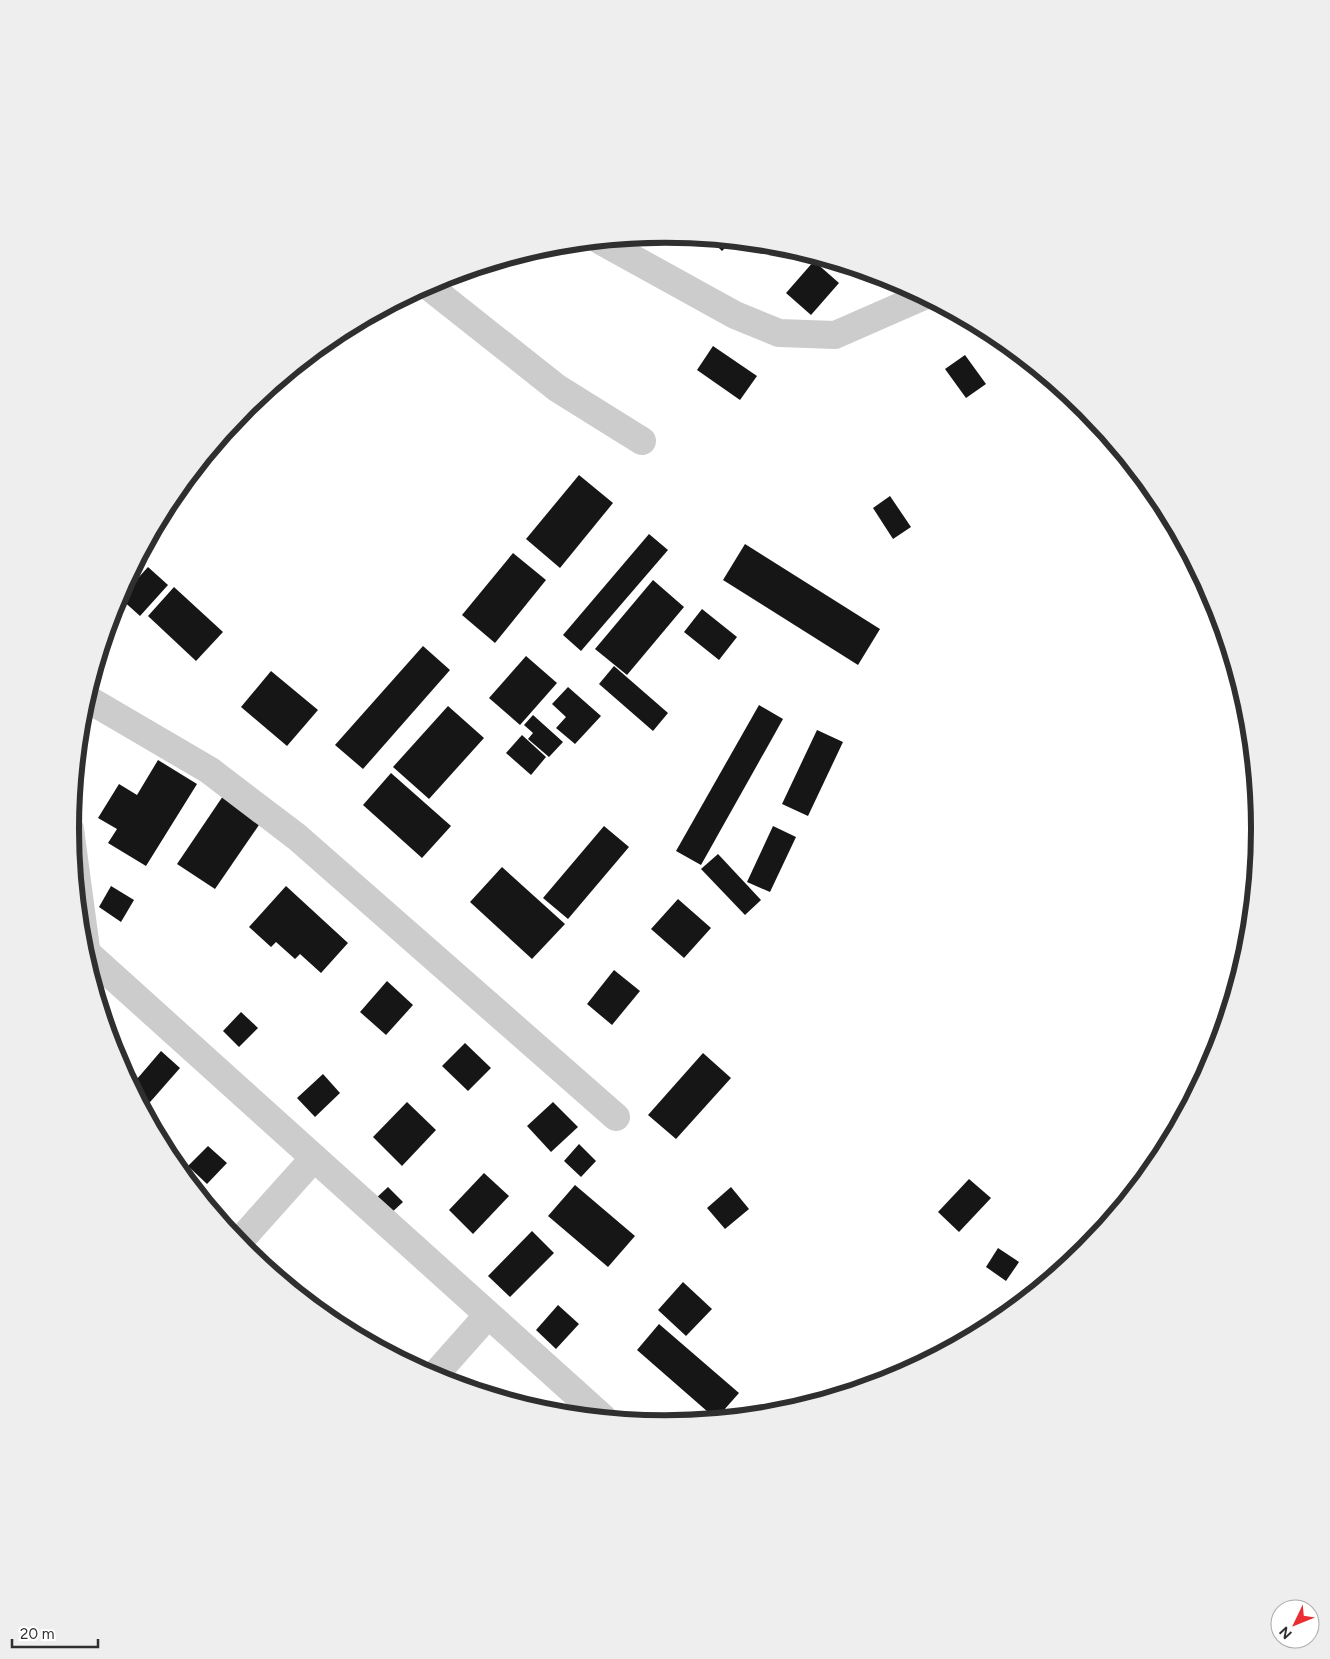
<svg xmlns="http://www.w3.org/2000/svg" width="1330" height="1659" font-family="Figtree,sans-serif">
<rect width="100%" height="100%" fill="#fff"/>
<!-- building -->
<g fill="#161616">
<path d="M710,239L726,241H732L722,251Z"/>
<path d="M814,261L839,283L811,315L786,293Z"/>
<path d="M713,346L757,376L740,400L697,370Z"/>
<path d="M965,355L986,384L966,398L945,369Z"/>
<path d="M579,475L613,503L560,568L526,539Z"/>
<path d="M890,496L911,527L893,539L873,508Z"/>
<path d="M649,534L668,550L581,651L563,635Z"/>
<path d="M745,544L880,629L858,665L723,580Z"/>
<path d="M513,553L546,580L495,643L462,615Z"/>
<path d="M140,555L145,559L130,576V575Z"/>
<path d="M148,567L168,585L140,616L120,598Z"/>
<path d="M653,580L684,607L627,675L595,649Z"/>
<path d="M174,587L223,632L196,661L148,616Z"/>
<path d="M702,609L737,637L719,660L684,632Z"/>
<path d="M423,646L450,670L363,769L335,745Z"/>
<path d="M526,656L557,683L520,725L489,698Z"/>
<path d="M614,666L668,713L653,731L599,684Z"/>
<path d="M271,671L318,710L287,746L241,707Z"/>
<path d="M568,687L601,716L575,744L556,728L566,717L552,704Z"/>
<path d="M759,705L783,719L701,865L676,851Z"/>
<path d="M448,706L484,738L429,799L393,767Z"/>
<path d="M533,715L563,742L549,757L528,739L533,733L524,725Z"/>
<path d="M817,730L843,742L808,816L782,804Z"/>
<path d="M522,735L546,757L531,775L506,753Z"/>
<path d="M158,760L197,784L146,866L108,843L117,829L98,818L119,784L137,795Z"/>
<path d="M391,773L451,826L422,858L363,805Z"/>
<path d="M223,796L261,822L215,889L177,864Z"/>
<path d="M604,826L629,847L568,919L543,898Z"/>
<path d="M773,826L796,837L770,892L747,882Z"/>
<path d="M718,854L761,900L745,915L701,869Z"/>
<path d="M502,867L565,924L532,959L470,902Z"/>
<path d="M111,886L134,900L121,922L99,907Z"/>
<path d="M286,886L348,943L321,973L300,954L295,959L276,942L271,947L249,927Z"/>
<path d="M678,899L711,928L684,958L651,929Z"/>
<path d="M614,970L640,991L612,1025L587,1004Z"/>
<path d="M387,981L413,1005L386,1035L360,1012Z"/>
<path d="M241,1012L258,1028L239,1047L223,1031Z"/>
<path d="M465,1043L491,1068L468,1091L442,1066Z"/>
<path d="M161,1051L180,1068L144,1109L131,1086Z"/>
<path d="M703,1053L731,1078L676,1139L648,1115Z"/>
<path d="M323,1074L340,1093L315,1117L297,1098Z"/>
<path d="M407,1102L436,1130L402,1166L373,1137Z"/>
<path d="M553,1102L578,1127L551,1152L527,1126Z"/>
<path d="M579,1144L596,1161L581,1177L564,1161Z"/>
<path d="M208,1146L227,1163L207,1184L188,1166Z"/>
<path d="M484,1173L509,1196L473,1234L449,1210Z"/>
<path d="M969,1179L991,1198L959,1232L938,1212Z"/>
<path d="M575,1185L635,1236L608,1267L548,1216Z"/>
<path d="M388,1187L403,1202L389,1215L374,1200Z"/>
<path d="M731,1187L749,1209L725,1229L707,1208Z"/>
<path d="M532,1231L554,1253L510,1297L488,1276Z"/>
<path d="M998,1248L1019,1262L1006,1281L986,1267Z"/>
<path d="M683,1282L712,1309L686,1336L658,1310Z"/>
<path d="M558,1305L579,1324L556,1349L536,1330Z"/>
<path d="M659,1324L739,1393L716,1419L637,1350Z"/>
</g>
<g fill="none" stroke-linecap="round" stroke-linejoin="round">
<!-- minor -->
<g stroke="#ccc" stroke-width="28">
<path d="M601,241L735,315L779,333L835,335L924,296"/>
<path d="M427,285L557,388L642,441"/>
<path d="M86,698L209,770L297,837L616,1117"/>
<path d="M70,829L89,971"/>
<path d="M88,954L603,1418"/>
<path d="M238,1243L314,1158"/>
<path d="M433,1377L488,1315"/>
</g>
</g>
<!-- crop -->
<path d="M0 0H1330V1659H0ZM79 829a586 586 0 1 1 1172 0a586 586 0 1 1-1172 0Z" fill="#eee" fill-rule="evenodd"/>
<path fill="none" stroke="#2f2f2f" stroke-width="6" d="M79 829a586 586 0 1 1 1172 0a586 586 0 1 1-1172 0Z"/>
<!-- north arrow -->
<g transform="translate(1295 1624) rotate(227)"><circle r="24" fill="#ffffff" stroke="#acacac"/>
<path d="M0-4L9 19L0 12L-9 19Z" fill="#ea2d33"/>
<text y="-8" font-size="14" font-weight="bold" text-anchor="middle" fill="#2f2f2f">N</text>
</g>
<!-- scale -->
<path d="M12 1639v8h86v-8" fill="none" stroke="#2f2f2f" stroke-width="2.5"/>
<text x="20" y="1639" font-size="15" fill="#2f2f2f" stroke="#ffffff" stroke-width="4" paint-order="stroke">20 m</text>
</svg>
